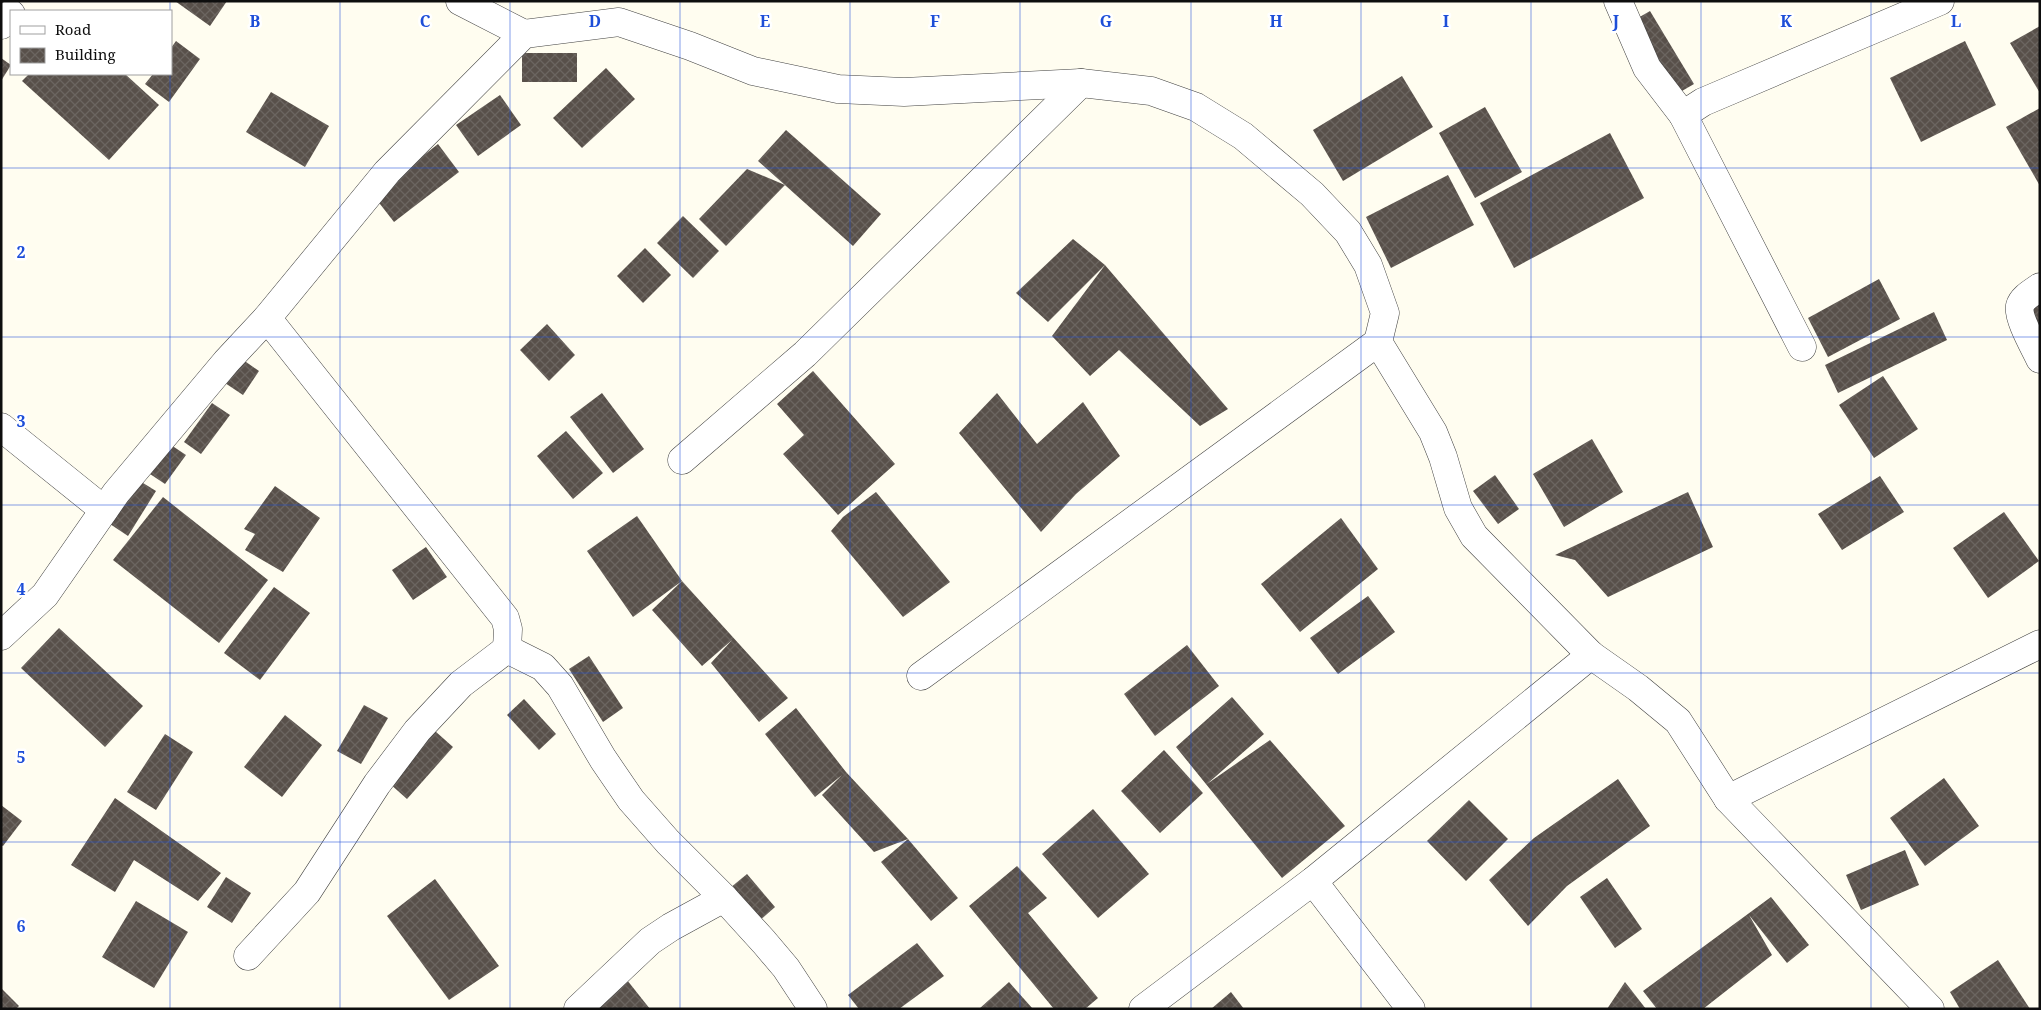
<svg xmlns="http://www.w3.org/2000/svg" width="2041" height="1010" font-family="'Noto Serif',serif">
<defs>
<pattern id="building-cross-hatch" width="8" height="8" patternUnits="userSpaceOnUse" patternTransform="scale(1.25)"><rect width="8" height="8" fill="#58504a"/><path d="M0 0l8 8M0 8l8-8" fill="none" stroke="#6b6560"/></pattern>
</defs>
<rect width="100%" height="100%" fill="#fffdf0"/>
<!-- building -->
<g fill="url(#building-cross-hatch)">
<path d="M175,1H227L210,26Z"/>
<path d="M1650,11L1694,84L1675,95L1631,22Z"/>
<path d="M2040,26V93L2010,43Z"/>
<path d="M176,41L200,59L169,102L145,84L153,74H171V48Z"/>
<path d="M1965,41L1996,105L1921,142L1890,78Z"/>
<rect x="522" y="53" width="55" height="29"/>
<path d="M1,58L11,65L1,81Z"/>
<path d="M606,68L635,99L582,148L553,118Z"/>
<path d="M29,74H125L159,105L109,160L22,81Z"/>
<path d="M1402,76L1433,127L1343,181L1313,130Z"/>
<path d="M271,92L329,126L305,167L246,132Z"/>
<path d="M500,95L521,125L478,156L456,125Z"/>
<path d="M1485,107L1522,172L1475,198L1439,133Z"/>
<path d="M2040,108V186L2006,127Z"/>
<path d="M786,130L881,214L853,246L758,161Z"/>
<path d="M1610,133L1644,198L1514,268L1480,203Z"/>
<path d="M438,144L459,172L394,222L373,195Z"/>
<path d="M747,169L785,185L726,246L699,219Z"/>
<path d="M1448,175L1474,225L1391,268L1366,217Z"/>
<path d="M683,216L719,251L693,278L657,243Z"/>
<path d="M1073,239L1105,265L1228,409L1200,426L1119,350L1090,376L1052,336L1105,265L1048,322L1016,293Z"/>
<path d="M645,248L671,275L643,303L617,276Z"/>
<path d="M1879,279L1900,319L1828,357L1808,318Z"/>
<path d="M2040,298V328L2027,305Z"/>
<path d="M1934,312L1947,340L1838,393L1825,365Z"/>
<path d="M547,324L575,355L549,381L520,350Z"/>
<path d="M239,357L259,371L243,395L222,381Z"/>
<path d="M813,371L895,464L838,515L783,454L804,435L777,404Z"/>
<path d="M1883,376L1918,429L1874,458L1839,405Z"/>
<path d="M602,393L644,449L613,473L570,417Z"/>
<path d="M997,393L1037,444L1083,402L1120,456L1076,494L1041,532L959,433Z"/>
<path d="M212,403L230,415L201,454L184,442Z"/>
<path d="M566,431L603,473L573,499L537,456Z"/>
<path d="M1592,439L1623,492L1564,527L1533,474Z"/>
<path d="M171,445L186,455L165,484L150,474Z"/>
<path d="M1495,475L1519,509L1498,524L1473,491Z"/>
<path d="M1880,476L1904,512L1842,550L1818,514Z"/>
<path d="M135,478L156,491L128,536L107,522Z"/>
<path d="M275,486L320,518L283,572L245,550L255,534L244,529Z"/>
<path d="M876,492L950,582L903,617L831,531L843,517Z"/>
<path d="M1688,492L1713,547L1608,597L1575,560L1555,555Z"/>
<path d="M163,497L268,580L219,643L113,560Z"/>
<path d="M2004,512L2039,561L1988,598L1953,548Z"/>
<path d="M637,516L682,581L633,617L587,551Z"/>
<path d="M1341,518L1378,569L1300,632L1261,584Z"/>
<path d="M426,547L447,577L413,600L392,570Z"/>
<path d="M682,581L788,698L759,722L711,663L732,640L702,666L652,610Z"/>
<path d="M274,587L310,613L260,680L224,653Z"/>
<path d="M1368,596L1395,632L1338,674L1310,638Z"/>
<path d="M59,628L143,706L105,747L21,668Z"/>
<path d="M1187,645L1219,686L1155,736L1124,694Z"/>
<path d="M589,656L623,708L603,722L569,669Z"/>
<path d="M1232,697L1264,734L1207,784L1270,740L1345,826L1282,878L1176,747Z"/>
<path d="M524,699L556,734L539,750L507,715Z"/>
<path d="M364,705L388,718L361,764L337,751Z"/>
<path d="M796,708L846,772L908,839L874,852L822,795L842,775L815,797L765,734Z"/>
<path d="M285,715L322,745L282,797L244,767Z"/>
<path d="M435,731L453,747L407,799L389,783Z"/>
<path d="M165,734L193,752L156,810L127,792Z"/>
<path d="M1164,750L1203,793L1160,833L1121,791Z"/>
<path d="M1944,778L1979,826L1925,866L1890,818Z"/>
<path d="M1618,779L1650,826L1567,886L1528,926L1489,880L1534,838Z"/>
<path d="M115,798L221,873L198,901L134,860L115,892L71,865Z"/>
<path d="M1469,800L1508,839L1466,881L1427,841Z"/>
<path d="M1,805L22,821L3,846L1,845Z"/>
<path d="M1093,809L1149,874L1098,918L1042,854Z"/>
<path d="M908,839L958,898L931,921L881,862Z"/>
<path d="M1905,850L1919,885L1861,910L1846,875Z"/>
<path d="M1017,866L1047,898L1028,913L1098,998L1085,1009H1054L969,906Z"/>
<path d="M747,874L775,907L759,921L730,888Z"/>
<path d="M226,877L251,893L232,923L207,907Z"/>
<path d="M1607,878L1642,929L1615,948L1580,897Z"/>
<path d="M435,879L499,966L449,1000L387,916Z"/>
<path d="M1771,897L1809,945L1787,963L1749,915L1772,955L1703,1009H1657L1643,991Z"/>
<path d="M136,901L188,932L154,988L102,957Z"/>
<path d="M917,943L944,976L899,1009H859L848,995Z"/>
<path d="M1998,960L2030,1009H1960L1950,992Z"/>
<path d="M627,980L650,1009H592Z"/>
<path d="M1009,982L1033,1009H979Z"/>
<path d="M1625,982L1646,1009H1607Z"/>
<path d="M1,988L19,1006L16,1009H1Z"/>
<path d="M1231,992L1244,1009H1211Z"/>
</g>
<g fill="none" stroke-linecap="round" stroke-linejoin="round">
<!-- minor casing -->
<g stroke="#414141" stroke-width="29">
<g id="minor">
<path d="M460,1L524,34"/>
<path d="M1618,1L1647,68L1683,115L1802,347"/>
<path d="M1,25L11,14"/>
<path d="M1683,115L1703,102L1940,1"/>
<path d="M2040,287C2033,292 2022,298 2020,306C2017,317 2035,348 2040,359"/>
<path d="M267,318L505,618L508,629L507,649"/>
<path d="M1,427L104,510"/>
<path d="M682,460L805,354L1081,83"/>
<path d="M1,636L45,595L116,493L226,362L267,318L387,172L524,34L619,22L690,46L753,71L838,89L904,92L1081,83L1151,91L1196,107L1243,136L1312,194L1348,232L1368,265L1385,313L1378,342L1433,432L1443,457L1458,508L1474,536L1591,655L1638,688L1678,721L1728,799L1930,1009"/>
<path d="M507,649L543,667L560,686L603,759L631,800L668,842L724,898L764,942L786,968L813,1009"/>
<path d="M921,676L1378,342"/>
<path d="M1728,799L2040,644"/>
<path d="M1313,881L1411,1009"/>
<path d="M248,956L307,892L377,784L417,731L461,684L507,649"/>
<path d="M578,1009L650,941L671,927L724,898"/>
<path d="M1143,1009L1313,881L1591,655"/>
</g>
</g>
<!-- minor -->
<use href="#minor" stroke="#fff" stroke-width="28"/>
</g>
<!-- grid -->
<path fill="none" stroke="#1d4ed8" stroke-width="1" stroke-opacity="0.55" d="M170,1V11M340,1V1009M510,1V1009M680,1V1009M850,1V1009M1020,1V1009M1191,1V1009M1361,1V1009M1531,1V1009M1701,1V1009M1871,1V1009M170,74V1009M1,168H2040M1,337H2040M1,505H2040M1,673H2040M1,842H2040"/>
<g font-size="16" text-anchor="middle" font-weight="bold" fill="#1d4ed8" stroke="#fff" stroke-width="5" stroke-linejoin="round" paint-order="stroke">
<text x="255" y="27">B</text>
<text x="425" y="27">C</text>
<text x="595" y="27">D</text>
<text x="765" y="27">E</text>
<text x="935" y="27">F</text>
<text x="1106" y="27">G</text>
<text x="1276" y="27">H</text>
<text x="1446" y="27">I</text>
<text x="1616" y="27">J</text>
<text x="1786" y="27">K</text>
<text x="1956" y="27">L</text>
<text x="21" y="258">2</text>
<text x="21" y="427">3</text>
<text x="21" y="595">4</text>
<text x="21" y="763">5</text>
<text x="21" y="932">6</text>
</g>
<!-- border -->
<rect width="2041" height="1010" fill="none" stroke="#0e0e0e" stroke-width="5"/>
<!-- legend -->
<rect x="10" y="10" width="162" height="65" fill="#ffffff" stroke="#9f9f9f"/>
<rect x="20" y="26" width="25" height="8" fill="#ffffff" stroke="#9f9f9f"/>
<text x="55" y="35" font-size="15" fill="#0e0e0e">Road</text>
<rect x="20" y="48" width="25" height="15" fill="url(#building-cross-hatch)" stroke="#9f9f9f"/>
<text x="55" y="60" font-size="15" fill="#0e0e0e">Building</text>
</svg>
